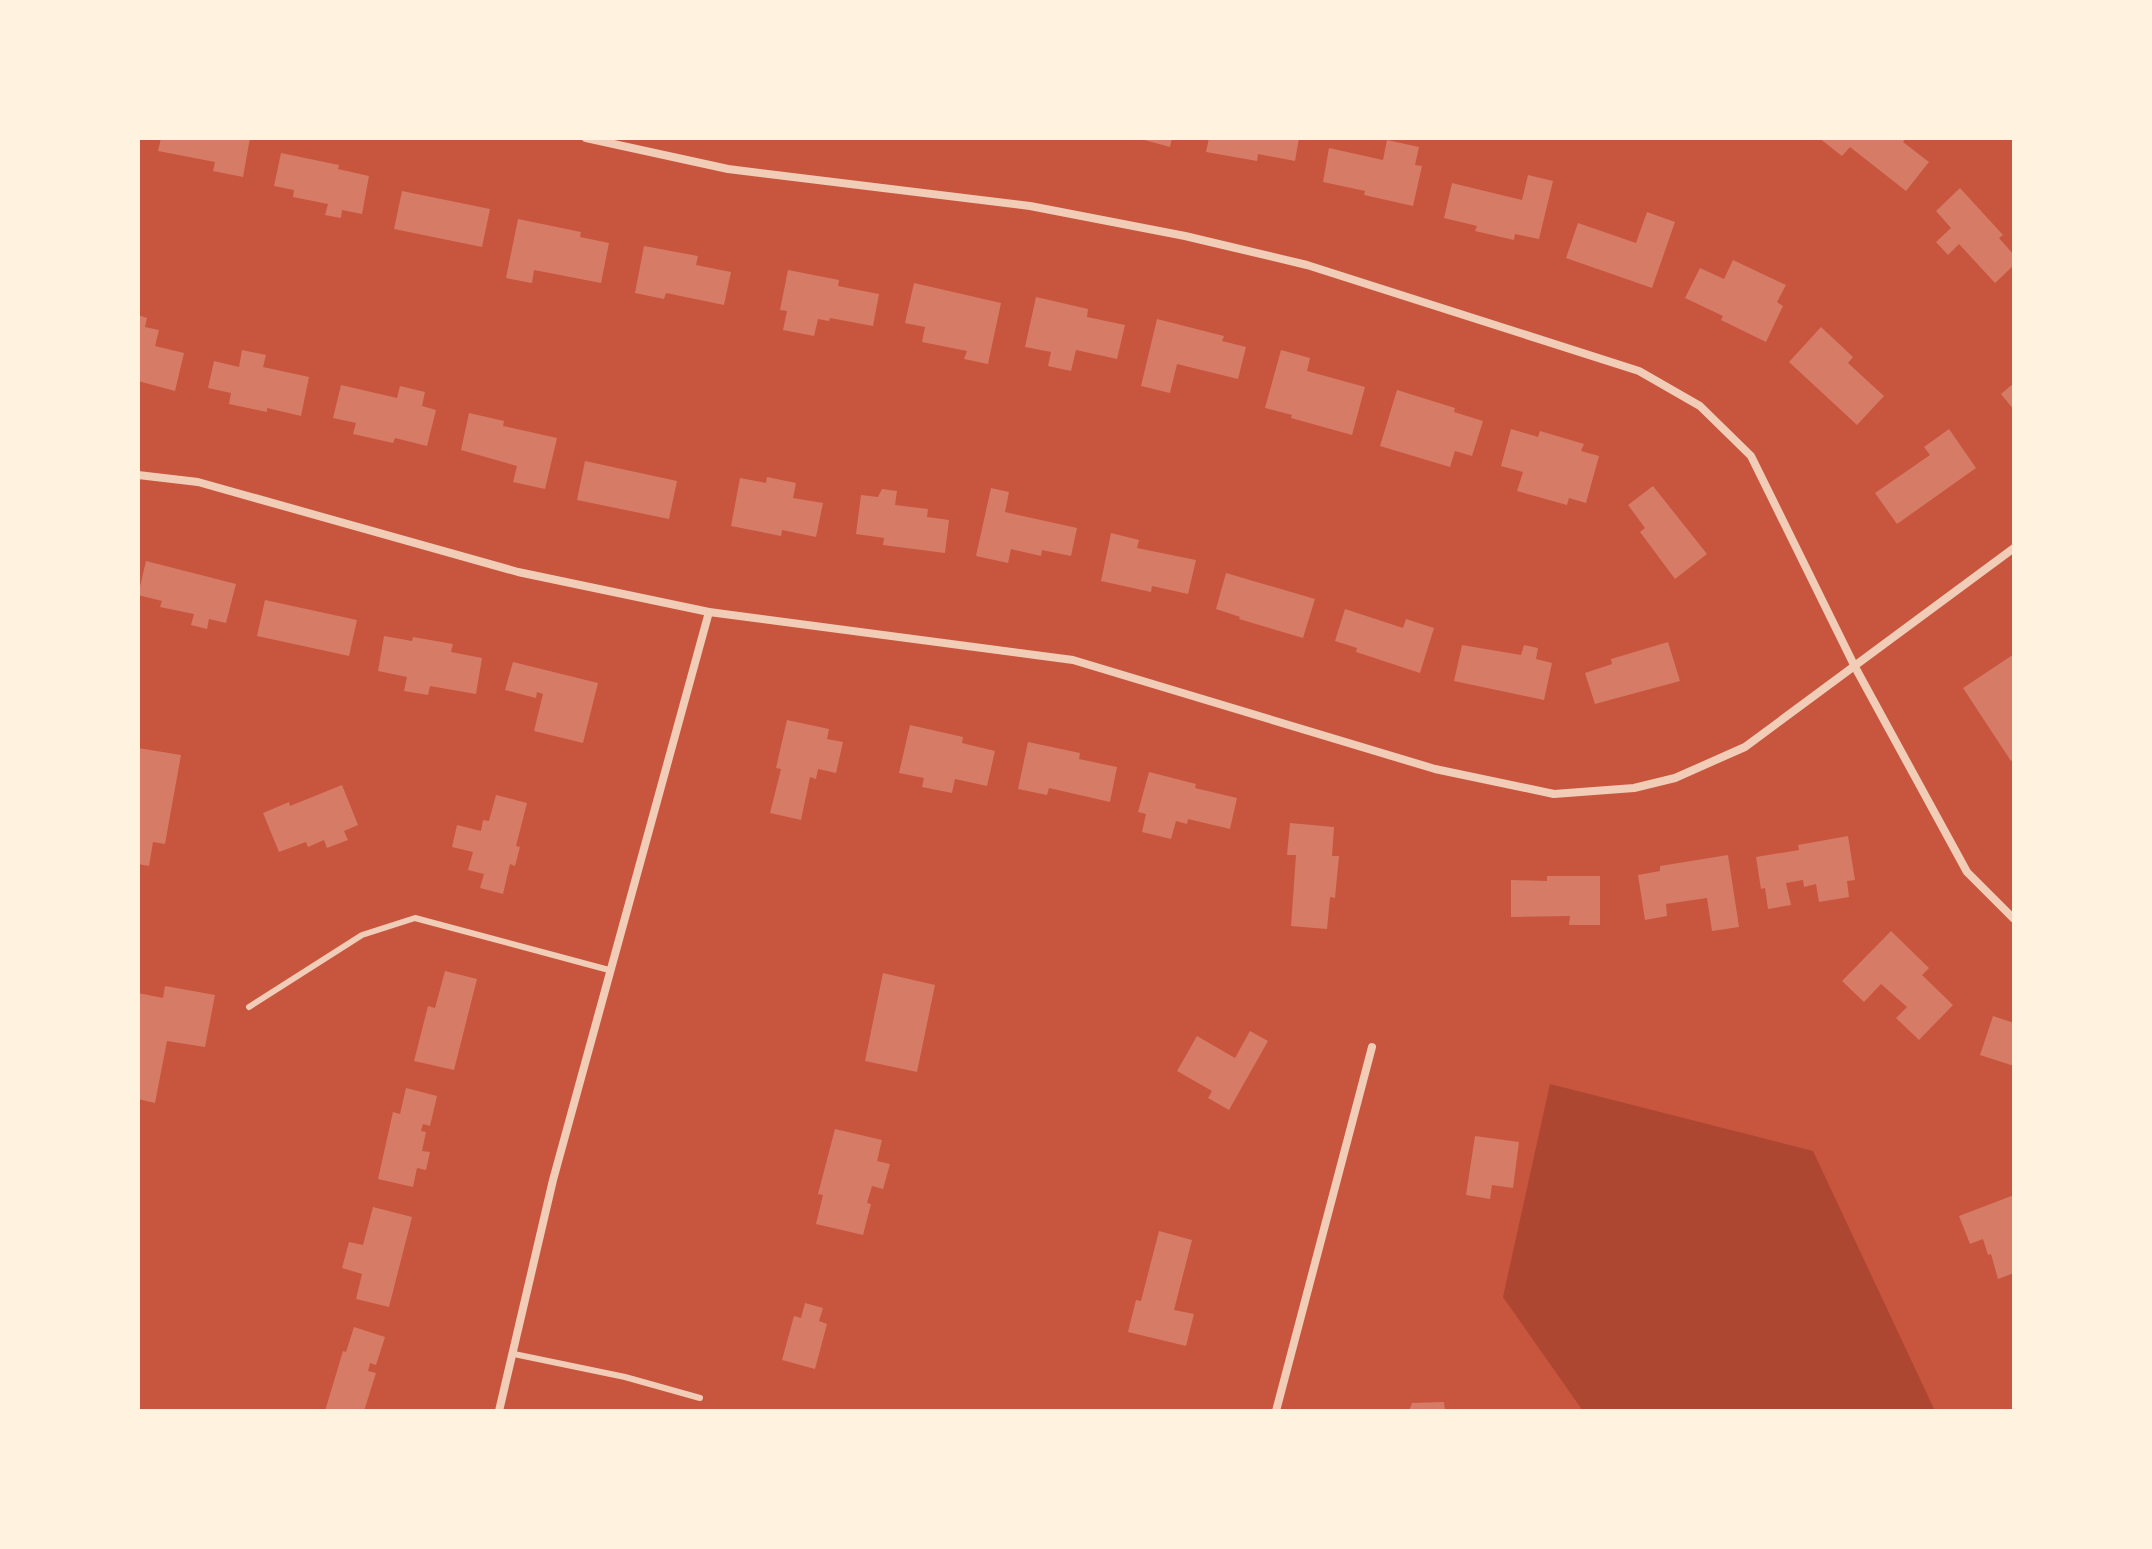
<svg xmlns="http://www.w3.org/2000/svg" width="2152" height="1549" font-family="Quicksand,sans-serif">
<rect width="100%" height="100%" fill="#c8553d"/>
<!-- green -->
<path fill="#ae4732" d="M1550,1084L1813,1151L1935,1411H1583L1503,1297Z"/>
<!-- building -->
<g fill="#d67c66">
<path d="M161,138H250L243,177L213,171L215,162L158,151Z"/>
<path d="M1137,138H1172L1170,147Z"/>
<path d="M1209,138H1299L1295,161L1258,154L1257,161L1206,152Z"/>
<path d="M1819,138H1906L1903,142L1929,162L1906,191L1850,147L1842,156Z"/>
<path d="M1387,140L1419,147L1415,165L1422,166L1413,206L1364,195L1365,191L1323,182L1329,148L1383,160Z"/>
<path d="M281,153L339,165L338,169L369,176L362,214L342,210L341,218L325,215L328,204L293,197L294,190L274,186Z"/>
<path d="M1528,175L1553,181L1539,239L1515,234L1514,240L1475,231L1477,226L1444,218L1452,183L1522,200Z"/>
<path d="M1960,188L2003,235L1999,238L2014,255V265L1995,283L1959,244L1948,255L1936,242L1951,228L1936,211Z"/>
<path d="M402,191L490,209L482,247L394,229Z"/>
<path d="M1647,212L1675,222L1652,288L1566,258L1578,223L1636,243Z"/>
<path d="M518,219L581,232L580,237L609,243L601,283L534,270L532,283L506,278Z"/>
<path d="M644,246L698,256L696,265L731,272L724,305L666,293L664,299L635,293Z"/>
<path d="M1733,260L1786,285L1777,302L1783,306L1766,342L1721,320L1723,316L1685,298L1700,268L1724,279Z"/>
<path d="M788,270L839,280L838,286L879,294L873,326L830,318L829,321L818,319L814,336L783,330L787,311L780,310Z"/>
<path d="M914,283L1001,303L988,364L964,359L967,351L922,342L925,327L905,323Z"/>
<path d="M1036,297L1088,309L1087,317L1125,325L1117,359L1076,350L1071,371L1048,366L1051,352L1025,347Z"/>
<path d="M138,315L147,318L145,327L159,330L155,346L184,353L175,391L138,381Z"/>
<path d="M1157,319L1224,336L1222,341L1246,347L1238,379L1177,364L1170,393L1141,386Z"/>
<path d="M1821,327L1853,357L1848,363L1884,396L1857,425L1789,362Z"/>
<path d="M242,350L266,355L263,367L309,377L301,416L267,408V412L229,404L231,393L208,388L214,361L239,367Z"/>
<path d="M1281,350L1310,358L1307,371L1365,387L1352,435L1291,418L1292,415L1265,408Z"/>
<path d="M2014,383V410L2001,394Z"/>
<path d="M341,385L397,398L400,386L425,392L422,406L436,410L427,446L395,438L393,443L353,434L356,423L333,418Z"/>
<path d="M1397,390L1455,408L1454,412L1483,421L1472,456L1455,451L1450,467L1380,446Z"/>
<path d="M469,413L504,421L503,426L557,438L545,489L513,482L517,466L461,450Z"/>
<path d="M1511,429L1538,437L1540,431L1584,444L1581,451L1599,456L1586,503L1569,498L1567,505L1517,491L1523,472L1501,466Z"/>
<path d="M1949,429L1976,468L1897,524L1875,493L1930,455L1924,447Z"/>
<path d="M585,461L677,481L669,519L577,500Z"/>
<path d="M767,477L796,483L793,498L823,503L816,537L782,530L781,536L731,526L740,478L766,483Z"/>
<path d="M1653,486L1707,554L1675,579L1640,532L1645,528L1628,505Z"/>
<path d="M991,488L1009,492L1005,512L1077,528L1071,556L1042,550L1041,556L1011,549L1008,563L976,556Z"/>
<path d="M882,489L897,491L895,505L928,509L927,517L949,520L945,553L883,545L884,538L856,534L861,495L878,497Z"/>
<path d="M1111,533L1139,540L1137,548L1196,560L1188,594L1152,586L1151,592L1101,581Z"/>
<path d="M146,561L236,584L226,623L209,619L207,629L191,625L194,614L160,607L162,601L138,595Z"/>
<path d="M1226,573L1315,599L1303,638L1239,619L1240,617L1216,609Z"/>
<path d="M265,600L357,620L349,656L257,636Z"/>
<path d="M1345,609L1403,628L1406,619L1434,628L1420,673L1356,652L1357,648L1335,641Z"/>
<path d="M384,636L412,641L413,637L453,644L451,652L482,658L476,694L430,686L428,695L404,691L407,677L378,671Z"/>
<path d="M1668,642L1680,681L1595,704L1585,673L1612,664L1611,659Z"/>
<path d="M1462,645L1521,655L1524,645L1538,648L1536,659L1552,663L1544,700L1454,681Z"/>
<path d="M2014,654V759L2011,761L1963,688Z"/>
<path d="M513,662L598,683L583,743L534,731L543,694L537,692L536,698L505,690Z"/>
<path d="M787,720L829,729L827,739L843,742L836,773L818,769L816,779L810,777L801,820L770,813L781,769L776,768Z"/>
<path d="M910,725L963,737L962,743L995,751L987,786L955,779L952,793L922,787L924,778L899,773Z"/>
<path d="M1028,742L1080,753L1079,759L1117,767L1110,802L1049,788L1047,795L1018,789Z"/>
<path d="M138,748L181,755L165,844L153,842L149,866L138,864Z"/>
<path d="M1149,772L1196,784L1195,788L1237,798L1230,829L1188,819L1187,824L1176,821L1171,839L1142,832L1146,814L1138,812Z"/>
<path d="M342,785L358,825L344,831L348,840L327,848L324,840L308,847L306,842L279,852L263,813L289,802L290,806Z"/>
<path d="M496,795L527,803L516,846L520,847L515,866L510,864L503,894L480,888L484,874L468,870L473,852L452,847L457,825L481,831L483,820L489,821Z"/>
<path d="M1290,823L1334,827L1332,856H1339L1335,898L1330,897L1327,929L1291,926L1296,855H1287Z"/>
<path d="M1848,836L1855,880L1847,881L1849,897L1819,902L1816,884L1804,887L1803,880L1786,883L1791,905L1768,909L1765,888L1761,889L1756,857L1799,850L1798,845Z"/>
<path d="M1728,855L1739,927L1712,931L1707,898L1666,904L1667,916L1645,920L1638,875L1660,871V866Z"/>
<path d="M1547,876H1600V925H1569L1570,916L1511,917V880L1547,881Z"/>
<path d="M1891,931L1929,968L1922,975L1953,1005L1919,1040L1896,1018L1907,1007L1881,984L1864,1002L1842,981Z"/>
<path d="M445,971L477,979L454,1070L414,1061L428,1006L435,1008Z"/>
<path d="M883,973L935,985L917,1072L865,1061Z"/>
<path d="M165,986L215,995L205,1047L167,1041L155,1103L138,1099V993L163,998Z"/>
<path d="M1993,1016L2014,1023V1066L1980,1055Z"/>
<path d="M1250,1031L1268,1041L1229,1110L1208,1098L1212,1091L1177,1071L1197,1036L1235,1058Z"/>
<path d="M406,1088L437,1096L430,1126L423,1124L421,1131L426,1132L422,1151L430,1152L426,1170L417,1168L413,1187L378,1179L393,1112L400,1114Z"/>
<path d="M835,1129L882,1140L877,1161L890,1164L883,1189L872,1186L867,1203L871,1204L863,1235L816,1224L823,1195L818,1194Z"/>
<path d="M1475,1136L1519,1142L1513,1188L1492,1185L1490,1199L1466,1195Z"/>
<path d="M2014,1195V1273L1998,1279L1991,1254L1988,1255L1983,1239L1970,1244L1959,1216Z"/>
<path d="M373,1207L412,1217L389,1307L356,1299L362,1274L342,1268L349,1242L363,1245Z"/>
<path d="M1159,1231L1192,1240L1174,1310L1194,1314L1186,1346L1128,1332L1136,1300L1141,1301Z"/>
<path d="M805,1303L823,1308L819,1321L827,1324L815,1369L782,1360L794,1316L801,1318Z"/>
<path d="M354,1327L385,1337L376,1365L370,1363L368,1371L376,1373L364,1411H325L343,1351L346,1352Z"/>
<path d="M1444,1402L1445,1411H1409L1412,1403Z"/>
</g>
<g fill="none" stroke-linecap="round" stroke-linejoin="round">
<!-- service -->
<g stroke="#f1ccb7" stroke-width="6">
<path d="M249,1007L362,935L415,918L609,970"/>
<path d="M514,1354L625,1377L700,1398"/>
</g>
<!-- minor -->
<g stroke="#f1ccb7" stroke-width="8">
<path d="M586,138L728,169L1030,206L1185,236L1307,265L1639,371L1700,406L1751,456L1855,667L1967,872L2014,919"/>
<path d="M138,475L198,482L518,572L709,612L1073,660L1435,769L1554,794L1634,788L1675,778L1745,747L2014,548"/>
<path d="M499,1411L553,1180L709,612"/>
<path d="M1276,1411L1372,1047"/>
</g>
</g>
<!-- border -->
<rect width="2152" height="1549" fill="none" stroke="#fff3e0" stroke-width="280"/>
</svg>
